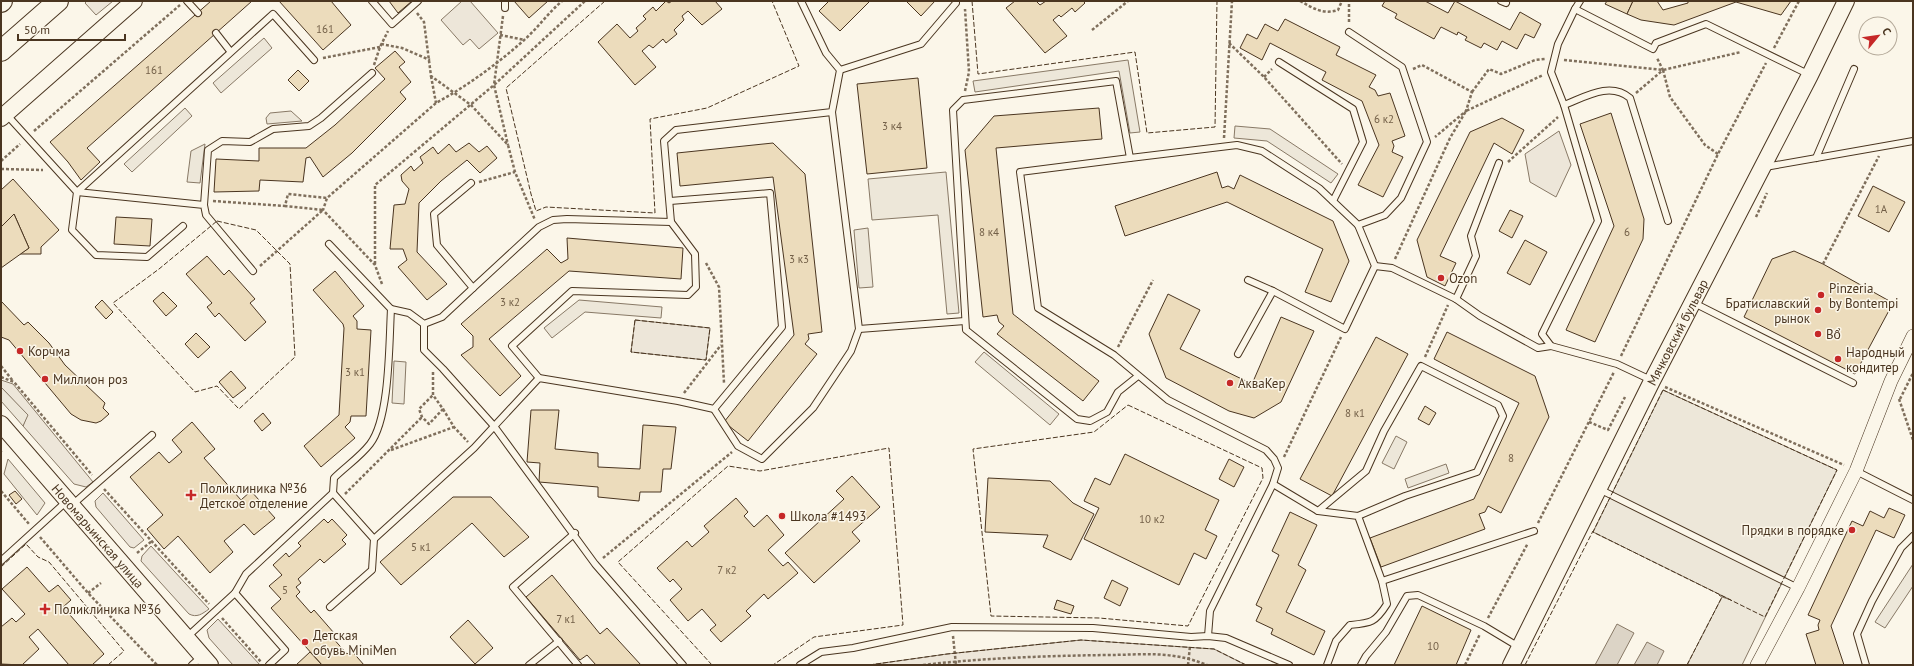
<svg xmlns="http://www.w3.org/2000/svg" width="1914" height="666" font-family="'PT Sans',sans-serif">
<rect width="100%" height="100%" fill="#fbf6e9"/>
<!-- green -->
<g fill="#ede6d9" stroke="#887966">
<path d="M87,1H113L96,15L85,3Z"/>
<path d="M462,1H470L498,33L479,49L470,39L463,45L441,20Z"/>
<path d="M1559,131L1571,165L1556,197L1530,182L1525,154Z"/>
<path d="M635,320L710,328L706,360L631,352Z"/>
<path d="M1,380L13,384L93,482L86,487L74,484L23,426L27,415L1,387Z"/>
<path d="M103,493L144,540L134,548L130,547L96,507L95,501Z"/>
<path d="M151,546L209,609C202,614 197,618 189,614L141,561L142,556Z"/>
<path d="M218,619L260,665H233L209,638L207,630Z"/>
<path d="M1081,640L1214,649L1246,665H869L947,654Z"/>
</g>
<!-- parking -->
<g fill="#ede7d9" stroke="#887966">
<path d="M264,38L272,48L221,93L213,83Z"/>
<path d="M1128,60L1140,132L1130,133L1119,71L975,92L973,81Z"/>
<path d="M185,108L192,116L132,172L124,164Z"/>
<path d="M291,111L302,121L267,124L266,118L270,113Z"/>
<path d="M1235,126L1270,129L1338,174L1331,183L1267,141L1234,138Z"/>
<path d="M205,144L200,183L187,182L191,151Z"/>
<path d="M946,172L959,313L947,314L938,215L872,220L868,179Z"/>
<path d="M868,228L873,287L859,288L854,230Z"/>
<path d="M579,300L662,307L661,318L585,312L552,338L544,328Z"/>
<path d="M984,352L1059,414L1050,425L975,362Z"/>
<path d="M394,361L406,362L404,404L392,403Z"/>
<path d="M1,387L28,415L23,426L1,401Z"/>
<path d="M1663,390L1837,470L1742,665H1687L1722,597L1731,600L1593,532Z"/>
<path d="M1396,436L1407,442L1394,469L1382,463Z"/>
<path d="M8,459L45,503L37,515L4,474Z"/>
<path d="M1446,464L1449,473L1408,488L1405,479Z"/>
<path d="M1913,564V586L1885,628L1875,622Z"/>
</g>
<!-- water -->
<g fill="#dcd4c6" stroke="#887966">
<path d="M1617,624L1634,633L1617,665H1595Z"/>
<path d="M1647,642L1664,651L1657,665H1634Z"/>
</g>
<!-- building -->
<g fill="#ecdcbc" stroke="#4a3520">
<path d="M211,1H252L87,148L100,162L81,180L68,162L50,142Z"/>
<path d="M279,1H331L351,25L323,50Z"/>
<path d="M389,1H412L398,13Z"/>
<path d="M514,1H548L529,18Z"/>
<path d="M666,1L669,3L672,1H715L722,9L702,25L688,11L682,16L684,20L674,30L677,34L666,43L663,39L653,48L649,45L642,51L656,67L635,85L598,42L617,24L630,38L638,31L636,28L646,19L643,16L653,7L656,11Z"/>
<path d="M829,1H870L840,31L819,11Z"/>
<path d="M906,1H935L921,16Z"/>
<path d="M1015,1H1036L1040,5L1046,1H1083L1085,3L1075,12L1072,8L1061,17L1059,15L1053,20L1067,36L1045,53L1006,8Z"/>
<path d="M1385,1H1425L1448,13L1455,1L1510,30L1520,12L1541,24L1534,38L1525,34L1517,49L1502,41L1497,50L1484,43L1481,48L1465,40L1467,37L1458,32L1457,35L1441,27L1434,39L1395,18L1397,14L1382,6Z"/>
<path d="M1607,1H1633L1627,14L1605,4Z"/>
<path d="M1633,1H1657L1663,10L1688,3V1H1791L1781,15L1736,2L1674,25L1641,20L1627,14Z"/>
<path d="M1285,19L1340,47L1336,55L1376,75L1369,87L1375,90L1378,96L1390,93L1405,136L1392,141L1394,146L1392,152L1403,157L1383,197L1358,185L1379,145L1362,101L1322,80L1326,72L1270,43L1262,60L1240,48L1247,34L1257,39L1265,24L1278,31Z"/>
<path d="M395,51L405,62L399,67L411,82L400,92L406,99L352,153L323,177L310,157L306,158L303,182L260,180L259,191L214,192L216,159L259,161V148H306L335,125L385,79L375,68Z"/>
<path d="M298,70L309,81L299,91L288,80Z"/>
<path d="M918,78L927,168L867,174L857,84Z"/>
<path d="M1099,108L1102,139L996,148L1013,314L1099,381L1083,401L997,334L1004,326L999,322L997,315L983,317L965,150L994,116Z"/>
<path d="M1611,113L1644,219L1643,239L1595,342L1566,330L1614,226L1580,124Z"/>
<path d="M1502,118L1524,130L1512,154L1494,143L1440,256L1456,263L1445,286L1427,277L1417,240L1470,132Z"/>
<path d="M469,143L479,152L487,146L497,158L480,173L467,160L441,181L419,203L417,252L447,284L427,300L398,267L407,260L403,249H390L394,205L405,204L409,189L402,181L401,175L411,166L414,171L423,163L420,157L433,147L438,154L449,144L456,152Z"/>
<path d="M773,143L805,174L822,332L808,334L809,339L805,344L817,354L748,441L724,422L794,335L773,177L680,186L677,153Z"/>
<path d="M1217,172L1222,188L1228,186L1234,189L1240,175L1333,221L1349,261L1331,302L1305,292L1323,249L1227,202L1125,236L1115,206Z"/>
<path d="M13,179L59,230L41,247V254H20L29,248L14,214L1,227V190Z"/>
<path d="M1873,186L1905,202L1889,232L1858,216Z"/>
<path d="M1510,210L1523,216L1512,238L1499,231Z"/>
<path d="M14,214L29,248L1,268V227Z"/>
<path d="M116,217L152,219L150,246L114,244Z"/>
<path d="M567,238L683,248L681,279L569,271L489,339L521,376L500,396L461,355L473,347V336L461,324L547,249L561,263L568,259Z"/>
<path d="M1525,240L1547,252L1530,285L1507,273Z"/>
<path d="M1794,251L1823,264L1893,303L1855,374L1744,317L1772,259Z"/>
<path d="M207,256L224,275L229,270L255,299L250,303L266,322L245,341L219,313L215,317L207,307L212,303L186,274Z"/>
<path d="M335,271L364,306L353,316L357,321V329L371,330L366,416H351L350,422L345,427L355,438L321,467L304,446L339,415L344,328L343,324L313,290Z"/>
<path d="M163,292L177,306L166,316L153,301Z"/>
<path d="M1168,294L1200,310L1180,349L1252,384L1281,317L1314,331L1281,402L1254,418L1229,411L1166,378L1149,334Z"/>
<path d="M102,300L113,312L106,319L95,307Z"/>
<path d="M1,301L24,325L28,322L49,343L65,365L105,403L103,408L109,414L101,421L96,423L81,420L71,414L9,340L1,337Z"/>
<path d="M1447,332L1535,376L1549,417L1501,513L1488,506L1485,512L1479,514L1485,529L1381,567L1370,538L1474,499L1519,403L1434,359Z"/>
<path d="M196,333L210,347L198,358L185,344Z"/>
<path d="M1376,337L1408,354L1332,496L1300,479Z"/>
<path d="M231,371L246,388L233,398L219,382Z"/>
<path d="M1425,406L1436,413L1429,425L1418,419Z"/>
<path d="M531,410H559L555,449L598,453V467L640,469L643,425L676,427L671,469H663L661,492H640L639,501L598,497V487L539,482L540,463L527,462Z"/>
<path d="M263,413L271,423L262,431L254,421Z"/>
<path d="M192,422L215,449L204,458L241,500L251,491L275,518L254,535L244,524L224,541L233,552L210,573L178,536L164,549L147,529L163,515L130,477L159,452L169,463L182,452L172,440Z"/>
<path d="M1125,454L1219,500L1205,530L1217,536L1206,559L1194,553L1179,585L1084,539L1099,508L1084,501L1095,478L1110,485Z"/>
<path d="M1229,459L1244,467L1234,487L1219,479Z"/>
<path d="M852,476L880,507L852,532L860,541L814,583L785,553L844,499L836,491Z"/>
<path d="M988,478L1050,481L1073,503L1094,514L1071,560L1043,547L1048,535L985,532Z"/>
<path d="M15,491L22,499L16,504L9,495Z"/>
<path d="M453,497H491L529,537L504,557L472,523L401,585L380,562Z"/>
<path d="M736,498L748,512L744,516L754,527L767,515L784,535L768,550L783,566L788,562L798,573L768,599L764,594L746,611L751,616L721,642L710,630L716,625L702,609L688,621L670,600L682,589L673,579L670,582L657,568L687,541L692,547L709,532L704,526Z"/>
<path d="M1889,508L1905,515L1894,538L1876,530L1831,626L1844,665H1816L1806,634L1819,630L1818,625L1820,620L1808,615L1852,521L1863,526L1870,511L1884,518Z"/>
<path d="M1290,512L1317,525L1298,565L1306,570L1286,612L1325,631L1314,655L1271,634L1273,629L1256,621L1262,608L1256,605L1279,555L1272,551Z"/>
<path d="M324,519L328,523L332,519L347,535L342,540L346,544L324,563L320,559L298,579L301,583L296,587L300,592L296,596L311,613L314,610L334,633L331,636L347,654L351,650L364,665H322L271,608L281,599L269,586L282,575L273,565L286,553L289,557L301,546L298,543Z"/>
<path d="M27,567L49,592L58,585L71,600L63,607L104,654L92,665H69L38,629L29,637L39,649L22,665L1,664V627L12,618L16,622L25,614L2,589Z"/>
<path d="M552,575L600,634L607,628L641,665H596L587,655L580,660L526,597Z"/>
<path d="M1112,580L1128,588L1120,606L1104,598Z"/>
<path d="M1057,600L1074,606L1071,614L1054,609Z"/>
<path d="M1422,606L1471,630L1456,665H1394Z"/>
<path d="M468,620L493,648L475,664L450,637Z"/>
<path d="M310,652L322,665H296Z"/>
</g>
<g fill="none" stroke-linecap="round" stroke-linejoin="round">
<!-- service casing -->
<g stroke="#4a3520" stroke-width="8">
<g id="service">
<path d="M187,1L198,13"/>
<path d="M372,1L392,24L418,1"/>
<path d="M505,1V8"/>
<path d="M1501,1L1506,3"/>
<path d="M1580,1L1575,9L1653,49L1656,43L1706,24L1810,75"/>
<path d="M1575,9L1558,44L1551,72L1564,105L1598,221L1542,334L1551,346L1617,364L1651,380"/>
<path d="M216,33L230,51"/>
<path d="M1279,62L1353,109L1363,142L1333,201"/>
<path d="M840,70L921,44L956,3V1"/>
<path d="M1564,105C1585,97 1610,81 1630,98L1668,221"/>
<path d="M6,114L77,192L72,230L96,255L147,257L183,226"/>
<path d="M1130,158L1020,172L1038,308L1114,355L1168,400L1266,450L1274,459L1278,468L1273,484L1210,611L1208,636"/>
<path d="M1816,158L1854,69"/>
<path d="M1765,167L1913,141"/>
<path d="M204,205L208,150L222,141L250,142L273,129L309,126L321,118L372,73"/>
<path d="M1375,266L1392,268L1456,299L1476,256L1471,236L1499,163"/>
<path d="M253,271L206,215L204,205L77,192L273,14L314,60"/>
<path d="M1248,280L1273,291L1345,329L1375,266L1358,225"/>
<path d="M473,288L539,227L553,220L567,219L671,222L664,141L676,130L832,112L840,70L826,53L801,1"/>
<path d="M1456,299L1480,316L1538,348L1551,346"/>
<path d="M1694,303L1853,383"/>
<path d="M391,309L409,313L424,324L442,317L473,288L437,245L434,214L471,183"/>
<path d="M424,324V350L443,369L494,426L595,564L683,665"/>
<path d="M859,329L965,321"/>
<path d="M1238,354L1273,291"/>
<path d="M1138,376L1118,392L1107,412L1090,421L1077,419L966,330L953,110L963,100L1116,81L1130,158L1237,145L1262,151L1319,188L1358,225L1385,215L1401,198L1427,142L1402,67L1349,32"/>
<path d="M539,378L512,346L572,291L688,295L696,287L695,254L671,222"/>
<path d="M714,409L738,446L762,459L813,408L851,351L859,329L832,112"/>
<path d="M1856,471L1913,500"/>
<path d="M1273,484L1318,511L1366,471L1384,431L1421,366L1498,405L1503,416L1477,472L1405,496L1358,516"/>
<path d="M1599,489L1798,588"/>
<path d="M72,505L152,435"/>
<path d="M1318,511L1358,516L1382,581L1387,604C1375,623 1371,623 1350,625L1336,641L1327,665"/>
<path d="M575,533L513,587L578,665"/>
<path d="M374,539L474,448L539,378L678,401L714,409L782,327L770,193L670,201"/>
<path d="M1,561L67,501"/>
<path d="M1382,581L1534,531"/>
<path d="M235,593L285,650L269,665"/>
<path d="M330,607L372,570L374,539L333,493"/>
<path d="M187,637L235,593L246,574L333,493L334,478C345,467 360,457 370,444C390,418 389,343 391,309L329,244"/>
<path d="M192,665L201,657"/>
<path d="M529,665L559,641"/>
<path d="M800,665L821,652L853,648L952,627L1093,628L1191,637L1208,636L1226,638L1289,665"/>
<path d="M1361,665L1366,656L1386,632L1407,596L1418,595L1484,626L1519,647"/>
<path d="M1866,665L1857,634L1872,601L1901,548L1913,536"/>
</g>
</g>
<!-- minor casing -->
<g stroke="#4a3520" stroke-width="14">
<path id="minor" d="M1757,665L1798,588L1856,471L1891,381L1913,336"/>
</g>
<!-- tertiary casing -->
<g stroke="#4a3520" stroke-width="18">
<g id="tertiary">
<path d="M1,118L134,1"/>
<path id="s1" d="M1,424L210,665"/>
<path id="s2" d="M1511,665L1652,381L1810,75L1846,1"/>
</g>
</g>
<!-- primary casing -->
<g stroke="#4a3520" stroke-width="22">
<g id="primary">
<path d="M1,2L2,1"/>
<path d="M1,51L58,1"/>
</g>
</g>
<!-- path -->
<g stroke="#7f6f5c" stroke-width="2.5" stroke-dasharray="3 2" stroke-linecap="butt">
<path d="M1300,1C1313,8 1323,15 1338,10L1342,1"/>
<path d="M417,13L424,22L431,76L471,105L508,145L515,172L535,220"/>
<path d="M503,16L494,85L508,145"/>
<path d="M1349,22V1"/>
<path d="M1092,30L1128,1"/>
<path d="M500,35L525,40"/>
<path d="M1229,43L1264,77L1342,164"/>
<path d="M381,44L402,48L430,60"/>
<path d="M1774,48L1799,1"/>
<path d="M323,58L380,47"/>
<path d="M1564,60L1663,70L1741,52"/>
<path d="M374,65L380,47L388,31"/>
<path d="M1413,69L1422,65L1472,92L1466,111L1435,137"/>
<path d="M1663,70L1670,97L1705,145L1718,154"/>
<path d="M431,76L436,103"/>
<path d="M1264,77L1272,69"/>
<path d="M965,91L969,72L965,9"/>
<path d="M1472,92L1489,69L1501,74L1535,60L1545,59"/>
<path d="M1636,93L1663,70L1657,58"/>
<path d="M34,131L180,5"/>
<path d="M1224,138L1232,1"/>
<path d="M1,161L20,144"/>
<path d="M1508,162L1558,117"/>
<path d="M1,169L43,170"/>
<path d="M479,182L515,172"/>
<path d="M213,201L285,206L288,194L327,198"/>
<path d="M1756,217L1767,193"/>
<path d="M1395,259L1450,138L1466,111L1543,75"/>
<path d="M706,263L719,287L724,383"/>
<path d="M375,264V185L494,85L585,1"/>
<path d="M1823,264L1879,156"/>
<path d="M260,266L323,210L285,206"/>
<path d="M382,284L375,265L323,210L327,198L436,103C467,86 496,65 523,41C537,29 548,13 562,1"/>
<path d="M1118,347L1153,280"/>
<path d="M1621,356L1718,154L1766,63"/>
<path d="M1425,357L1448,305"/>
<path d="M1,366L13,381"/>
<path d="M433,372V395L443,409L429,424L422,417L419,409L433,395"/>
<path d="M1,377L14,382L92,475"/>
<path d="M1665,387L1844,465"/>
<path d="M684,393L721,345"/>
<path d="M1899,399L1913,440"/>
<path d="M1900,399L1913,373"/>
<path d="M443,409L454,427L468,442"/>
<path d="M1589,422L1608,430L1625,397"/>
<path d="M391,450L454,427"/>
<path d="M1,451V452"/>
<path d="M1284,457L1341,337"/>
<path d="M104,489L209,604"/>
<path d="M1,491L29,524"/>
<path d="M345,494L422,417"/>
<path d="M1538,523L1614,372"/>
<path d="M40,537L88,593L157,665"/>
<path d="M137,553L152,541"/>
<path d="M603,558L732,452"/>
<path d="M88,593L101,583"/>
<path d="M222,618L261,662"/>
<path d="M1488,618L1528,543"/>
<path d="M953,636L956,665"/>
<path d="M923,665C983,658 1044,656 1105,655C1144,655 1170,650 1207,665"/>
<path d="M1188,665L1190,646"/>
<path d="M1465,665L1480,634"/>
</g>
<!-- service -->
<use href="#service" stroke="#fbf6e9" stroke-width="6"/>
<!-- minor -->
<use href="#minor" stroke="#fbf6e9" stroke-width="13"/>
<!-- tertiary -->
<use href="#tertiary" stroke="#fbf6e9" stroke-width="16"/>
<!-- primary -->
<use href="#primary" stroke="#fbf6e9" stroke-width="20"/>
<!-- fence -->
<g stroke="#4a3520" stroke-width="1" stroke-dasharray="5 2" stroke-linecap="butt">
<path d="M605,1L506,88L531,194L536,211L546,207L655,213L650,119L707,108L799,66L772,1"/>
<path d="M972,1L978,74L1135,52L1147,133L1215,127L1217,1"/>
<path d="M217,221L256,230L290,264L295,357L239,409L217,386L195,392L113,303L159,269Z"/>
<path d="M635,320L710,328L706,360L631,352Z"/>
<path d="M1663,390L1837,470L1765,617L1593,532Z"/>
<path d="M1128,405L1262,468L1263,478L1188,626L1099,618L991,616L973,449L1094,432Z"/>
<path d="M1,567L26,544L38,557L49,562L124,651L108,665"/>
<path d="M712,665L618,562L728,466L760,471L889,448L903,625L814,637L773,665"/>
<path d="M869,665L947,654L1081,640L1214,649L1246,665"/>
<path d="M1525,665L1593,531"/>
<path d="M1687,665L1722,597L1719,595"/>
</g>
</g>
<!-- markers -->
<g fill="#c62828" stroke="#fbf6e9" stroke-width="1.5">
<circle cx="1441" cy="278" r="4"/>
<circle cx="1821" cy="295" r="4"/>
<circle cx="1818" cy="310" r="4"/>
<circle cx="1818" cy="334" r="4"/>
<circle cx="20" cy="351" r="4"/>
<circle cx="1838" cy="359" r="4"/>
<circle cx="45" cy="379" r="4"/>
<circle cx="1230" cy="383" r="4"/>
<path d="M189 489h4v4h4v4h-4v4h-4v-4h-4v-4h4z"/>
<circle cx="782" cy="516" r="4"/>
<circle cx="1852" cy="530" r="4"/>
<path d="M43 603h4v4h4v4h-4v4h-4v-4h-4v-4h4z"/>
<circle cx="305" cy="642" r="4"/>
</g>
<g text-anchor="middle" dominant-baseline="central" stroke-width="3" stroke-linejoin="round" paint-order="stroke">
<!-- number labels -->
<g font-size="11" fill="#725f47">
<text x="325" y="29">161</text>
<text x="154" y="70">161</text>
<text x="1384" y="119">6 к2</text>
<text x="892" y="126">3 к4</text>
<text x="1881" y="209">1А</text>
<text x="989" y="232">8 к4</text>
<text x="1627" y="232">6</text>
<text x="799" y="259">3 к3</text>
<text x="510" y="302">3 к2</text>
<text x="355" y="372">3 к1</text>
<text x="1355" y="413">8 к1</text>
<text x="1511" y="458">8</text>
<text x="1152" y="519">10 к2</text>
<text x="421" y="547">5 к1</text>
<text x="727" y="570">7 к2</text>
<text x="285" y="590">5</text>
<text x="566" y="619">7 к1</text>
<text x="1433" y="646">10</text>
</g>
<!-- poi labels -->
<g font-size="13" fill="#4a3520" stroke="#fbf6e9" text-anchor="start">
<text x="1449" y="278">Ozon</text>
<text x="1829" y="288">Pinzeria<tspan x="1829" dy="15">by Bontempi</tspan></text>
<text x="1810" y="303" text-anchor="end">Братиславский<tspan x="1810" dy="15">рынок</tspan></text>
<text x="1826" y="334">Bổ</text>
<text x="28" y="351">Корчма</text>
<text x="1846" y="352">Народный<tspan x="1846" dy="15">кондитер</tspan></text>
<text x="53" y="379">Миллион роз</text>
<text x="1238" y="383">АкваКер</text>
<text x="200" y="488">Поликлиника №36<tspan x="200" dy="15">Детское отделение</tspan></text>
<text x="790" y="516">Школа #1493</text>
<text x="1844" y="530" text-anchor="end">Прядки в порядке</text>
<text x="54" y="609">Поликлиника №36</text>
<text x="313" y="635">Детская<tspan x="313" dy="15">обувь MiniMen</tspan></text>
</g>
<!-- street labels -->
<g font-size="13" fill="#4a3520" stroke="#fbf6e9">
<text stroke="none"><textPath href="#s2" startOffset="372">Мячковский бульвар</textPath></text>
<text stroke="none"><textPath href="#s1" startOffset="148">Новомарьинская улица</textPath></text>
</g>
</g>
<!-- border -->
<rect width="1914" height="666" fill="none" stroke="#4a3520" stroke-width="4"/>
<!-- north arrow -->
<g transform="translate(1878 36) rotate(61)"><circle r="19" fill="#fbf6e9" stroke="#b4a999"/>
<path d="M0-3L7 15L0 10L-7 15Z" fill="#c62828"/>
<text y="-6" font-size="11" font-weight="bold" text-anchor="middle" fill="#4a3520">С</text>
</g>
<!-- scale -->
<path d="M18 34v6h107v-6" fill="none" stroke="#4a3520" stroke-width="2"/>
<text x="24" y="34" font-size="12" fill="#4a3520" stroke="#fbf6e9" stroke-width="3" paint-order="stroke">50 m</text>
</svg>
